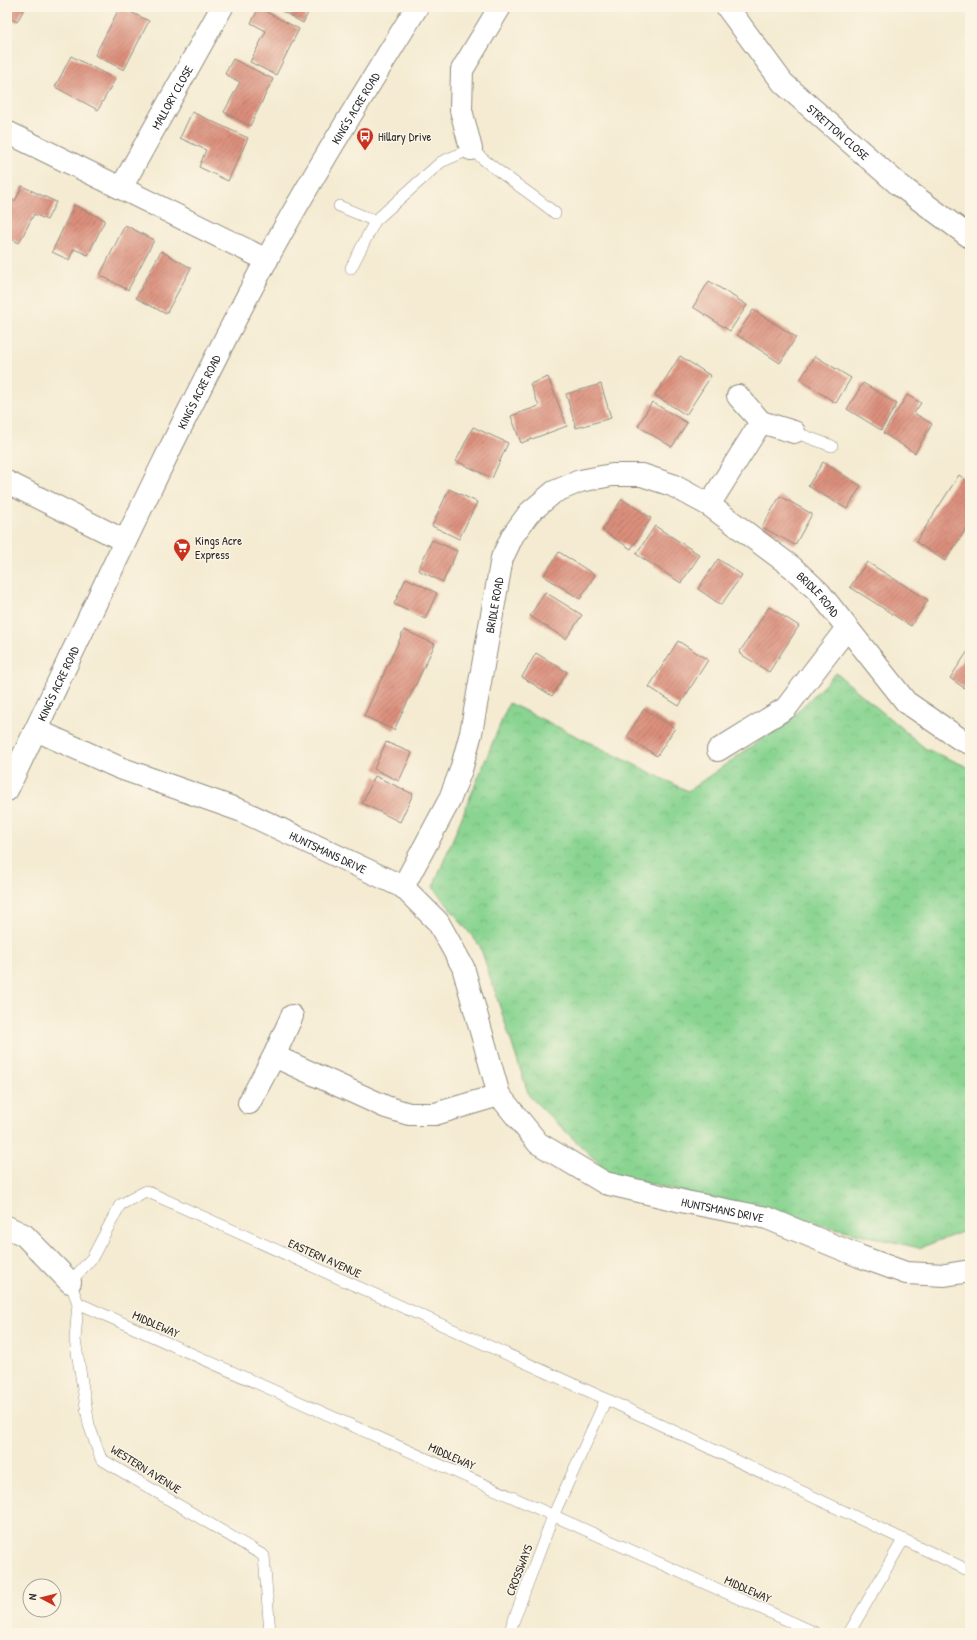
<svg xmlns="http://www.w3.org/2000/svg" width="977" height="1640" font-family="'Patrick Hand',sans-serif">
<defs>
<pattern id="park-crowns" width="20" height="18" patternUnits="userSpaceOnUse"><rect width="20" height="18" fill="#89d491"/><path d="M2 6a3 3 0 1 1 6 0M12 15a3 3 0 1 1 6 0" fill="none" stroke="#76b67d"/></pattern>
<pattern id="building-hatch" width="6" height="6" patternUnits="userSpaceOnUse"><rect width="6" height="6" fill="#db8f7c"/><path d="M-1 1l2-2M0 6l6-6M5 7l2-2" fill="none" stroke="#b27566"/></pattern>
</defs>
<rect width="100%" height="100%" fill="#fcf5e5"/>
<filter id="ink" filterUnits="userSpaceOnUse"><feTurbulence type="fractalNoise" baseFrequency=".025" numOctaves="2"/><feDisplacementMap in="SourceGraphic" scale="8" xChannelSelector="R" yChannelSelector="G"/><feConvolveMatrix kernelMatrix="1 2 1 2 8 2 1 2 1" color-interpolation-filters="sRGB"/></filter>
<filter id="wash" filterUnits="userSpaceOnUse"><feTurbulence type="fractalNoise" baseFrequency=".012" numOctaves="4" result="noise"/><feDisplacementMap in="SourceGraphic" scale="16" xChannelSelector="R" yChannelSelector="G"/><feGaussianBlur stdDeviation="0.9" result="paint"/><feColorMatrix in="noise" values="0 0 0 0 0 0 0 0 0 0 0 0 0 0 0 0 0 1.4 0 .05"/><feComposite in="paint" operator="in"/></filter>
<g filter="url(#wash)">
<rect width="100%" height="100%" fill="#f4ebd2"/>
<!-- park -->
<path fill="url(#park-crowns)" stroke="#5a805e" d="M836,673L926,749L970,768V1229L919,1248L611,1175L529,1096L480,946L433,887L509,703L688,791L790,719Z"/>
<g id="blocks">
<!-- building -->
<g fill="url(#building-hatch)">
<path d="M7,7H25L17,22L7,17Z"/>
<path d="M120,7L149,21L124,70L95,55Z"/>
<path d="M279,7H311L303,23L278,9Z"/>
<path d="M259,8L299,29L276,75L250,62L266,31L251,23Z"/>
<path d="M71,56L115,79L98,110L55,87Z"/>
<path d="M233,59L273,79L250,126L224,112L240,82L225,74Z"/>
<path d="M192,112L248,138L228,181L199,167L206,150L180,138Z"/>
<path d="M22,186L56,202L47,220L34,214L19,243L7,237V197L15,201Z"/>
<path d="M74,205L105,220L88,255L74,249L69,260L52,252Z"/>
<path d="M125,225L154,240L128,290L100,275Z"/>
<path d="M161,251L191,268L166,314L136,298Z"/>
<path d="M709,281L747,305L730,331L693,307Z"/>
<path d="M753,310L796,337L780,363L737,335Z"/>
<path d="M680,356L711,376L686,415L655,395Z"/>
<path d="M815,356L851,378L836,403L800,380Z"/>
<path d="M548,377L567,426L521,443L511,416L539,406L530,384Z"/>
<path d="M863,383L897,404L881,430L847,409Z"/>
<path d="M601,384L611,418L576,428L566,394Z"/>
<path d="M907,395L921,403L914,413L932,424L915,453L883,433Z"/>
<path d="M652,402L687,423L672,447L638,426Z"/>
<path d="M473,427L508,443L492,478L456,461Z"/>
<path d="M823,462L861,486L847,509L808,486Z"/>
<path d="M959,475L970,483V523L945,561L916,542Z"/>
<path d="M449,489L477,502L459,539L432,526Z"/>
<path d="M780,496L812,514L795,545L762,527Z"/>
<path d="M622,499L651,518L631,549L602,530Z"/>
<path d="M655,526L700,555L681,583L636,554Z"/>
<path d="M432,540L457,551L443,582L418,570Z"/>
<path d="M559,552L595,575L580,599L544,576Z"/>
<path d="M718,559L742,575L721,605L698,589Z"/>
<path d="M867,562L928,600L911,626L850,587Z"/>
<path d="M406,578L437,593L425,619L394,604Z"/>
<path d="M545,592L582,615L566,639L530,616Z"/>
<path d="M769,607L799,626L769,672L739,653Z"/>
<path d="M404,630L435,644L394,730L364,716Z"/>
<path d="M678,641L708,660L679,706L649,687Z"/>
<path d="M970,648V692L950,678Z"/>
<path d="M536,653L567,672L552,696L522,677Z"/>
<path d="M644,709L675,728L657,756L627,737Z"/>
<path d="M386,742L412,753L399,781L374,769Z"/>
<path d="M375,776L413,794L400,822L362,803Z"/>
</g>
</g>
</g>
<g filter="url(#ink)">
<use href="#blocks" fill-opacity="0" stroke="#908b7e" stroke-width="1"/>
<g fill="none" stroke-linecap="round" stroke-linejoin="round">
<!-- service casing -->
<g stroke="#908b7e" stroke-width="12">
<g id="service">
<path d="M339,206L375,221"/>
<path d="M351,268L375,221L441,162L471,149C497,172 528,191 555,213"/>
<path d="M794,432L832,446"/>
<path d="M78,1303L816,1633"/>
<path d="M270,1633L264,1556L101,1459L89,1425L75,1340L78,1303L70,1282L92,1258L120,1205L146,1191L606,1399"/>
<path d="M509,1633L553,1516L606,1399L970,1571"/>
<path d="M849,1633L903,1540"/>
</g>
</g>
<!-- minor casing -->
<g stroke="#908b7e" stroke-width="24">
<g id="minor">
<path id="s1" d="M727,7L783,83L898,184L970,237"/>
<path d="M7,132L267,260"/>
<path d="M471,149L461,110L462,70L500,7"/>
<path id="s2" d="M121,188L222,7"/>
<path d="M738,396L761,422L794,432"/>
<path d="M7,482L125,541"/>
<path d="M709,505L761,422"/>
<path id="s3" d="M36,730L120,768L242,811L403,887L438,922L463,967L499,1095L538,1143L605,1183L686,1202L767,1218L859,1256L906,1273L945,1275L970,1271"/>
<path d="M718,750L786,708L847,628"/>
<path id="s4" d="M403,887L449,801L461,770L471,733L502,558L513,535L529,513L554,492L580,481L612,475H642L672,485L709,505L792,567L819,592L906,702L960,739L970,743"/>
<path d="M274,1056L386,1107L409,1114H435L499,1095"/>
<path d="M249,1103L274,1056L292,1016"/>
<path d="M7,1227L24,1235L70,1282"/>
</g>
</g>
<!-- trunk casing -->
<g stroke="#908b7e" stroke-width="24">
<g id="trunk">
<path id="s5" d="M7,790C92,612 174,433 267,259C314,173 366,90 417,7"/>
</g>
</g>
<!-- service -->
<use href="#service" stroke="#fff" stroke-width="11"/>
<!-- minor -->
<use href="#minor" stroke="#fff" stroke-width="22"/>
<!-- trunk -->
<use href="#trunk" stroke="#fff" stroke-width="22"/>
</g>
</g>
<!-- icons -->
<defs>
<g id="bus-pin" transform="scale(0.9)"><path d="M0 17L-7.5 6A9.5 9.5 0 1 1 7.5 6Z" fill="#c8321e" stroke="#fcf5e5"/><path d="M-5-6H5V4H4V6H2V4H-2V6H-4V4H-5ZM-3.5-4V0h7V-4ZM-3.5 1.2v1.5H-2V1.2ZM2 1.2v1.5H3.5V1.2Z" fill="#fff"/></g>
<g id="supermarket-pin" transform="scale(0.9)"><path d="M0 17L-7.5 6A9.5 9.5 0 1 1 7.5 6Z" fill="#c8321e" stroke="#fcf5e5"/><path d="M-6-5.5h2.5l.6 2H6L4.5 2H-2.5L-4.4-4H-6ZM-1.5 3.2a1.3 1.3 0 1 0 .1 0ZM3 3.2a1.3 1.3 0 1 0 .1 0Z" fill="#fff"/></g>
</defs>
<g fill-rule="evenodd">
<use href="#bus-pin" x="365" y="136"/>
<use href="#supermarket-pin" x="182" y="547"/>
</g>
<g text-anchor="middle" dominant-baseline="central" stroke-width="3" stroke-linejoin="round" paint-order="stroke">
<!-- street labels -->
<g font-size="12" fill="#2b2b2b" stroke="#fcf5e5">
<text stroke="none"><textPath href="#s2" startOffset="104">MALLORY CLOSE</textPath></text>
<text stroke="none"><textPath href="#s5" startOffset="766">KING'S ACRE ROAD</textPath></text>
<text stroke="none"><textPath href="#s1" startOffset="168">STRETTON CLOSE</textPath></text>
<text stroke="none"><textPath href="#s5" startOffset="442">KING'S ACRE ROAD</textPath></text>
<text stroke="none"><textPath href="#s4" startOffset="738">BRIDLE ROAD</textPath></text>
<text stroke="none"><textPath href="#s4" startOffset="299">BRIDLE ROAD</textPath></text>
<text stroke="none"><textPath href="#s5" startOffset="118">KING'S ACRE ROAD</textPath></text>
<text stroke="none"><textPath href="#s3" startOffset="317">HUNTSMANS DRIVE</textPath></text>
<text stroke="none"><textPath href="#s3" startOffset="894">HUNTSMANS DRIVE</textPath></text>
<text transform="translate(325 1258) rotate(24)">EASTERN AVENUE</text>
<text transform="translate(156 1324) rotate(24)">MIDDLEWAY</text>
<text transform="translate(452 1456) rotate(24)">MIDDLEWAY</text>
<text transform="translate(146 1469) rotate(32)">WESTERN AVENUE</text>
<text transform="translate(519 1570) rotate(-69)">CROSSWAYS</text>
<text transform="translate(748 1589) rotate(24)">MIDDLEWAY</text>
</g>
<!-- poi labels -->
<g font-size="12" fill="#2b2b2b" stroke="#fcf5e5" text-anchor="start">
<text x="378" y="136">Hillary Drive</text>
<text x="195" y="540">Kings Acre<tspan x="195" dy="14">Express</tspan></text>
</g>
</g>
<!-- margin -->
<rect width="977" height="1640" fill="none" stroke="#fcf5e5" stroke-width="24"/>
<!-- north arrow -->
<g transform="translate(42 1598) rotate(277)"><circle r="19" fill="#fcf5e5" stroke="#a8a49b"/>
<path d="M0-3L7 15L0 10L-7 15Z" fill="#c8321e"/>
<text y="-6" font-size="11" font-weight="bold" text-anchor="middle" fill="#2b2b2b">N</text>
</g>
</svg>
